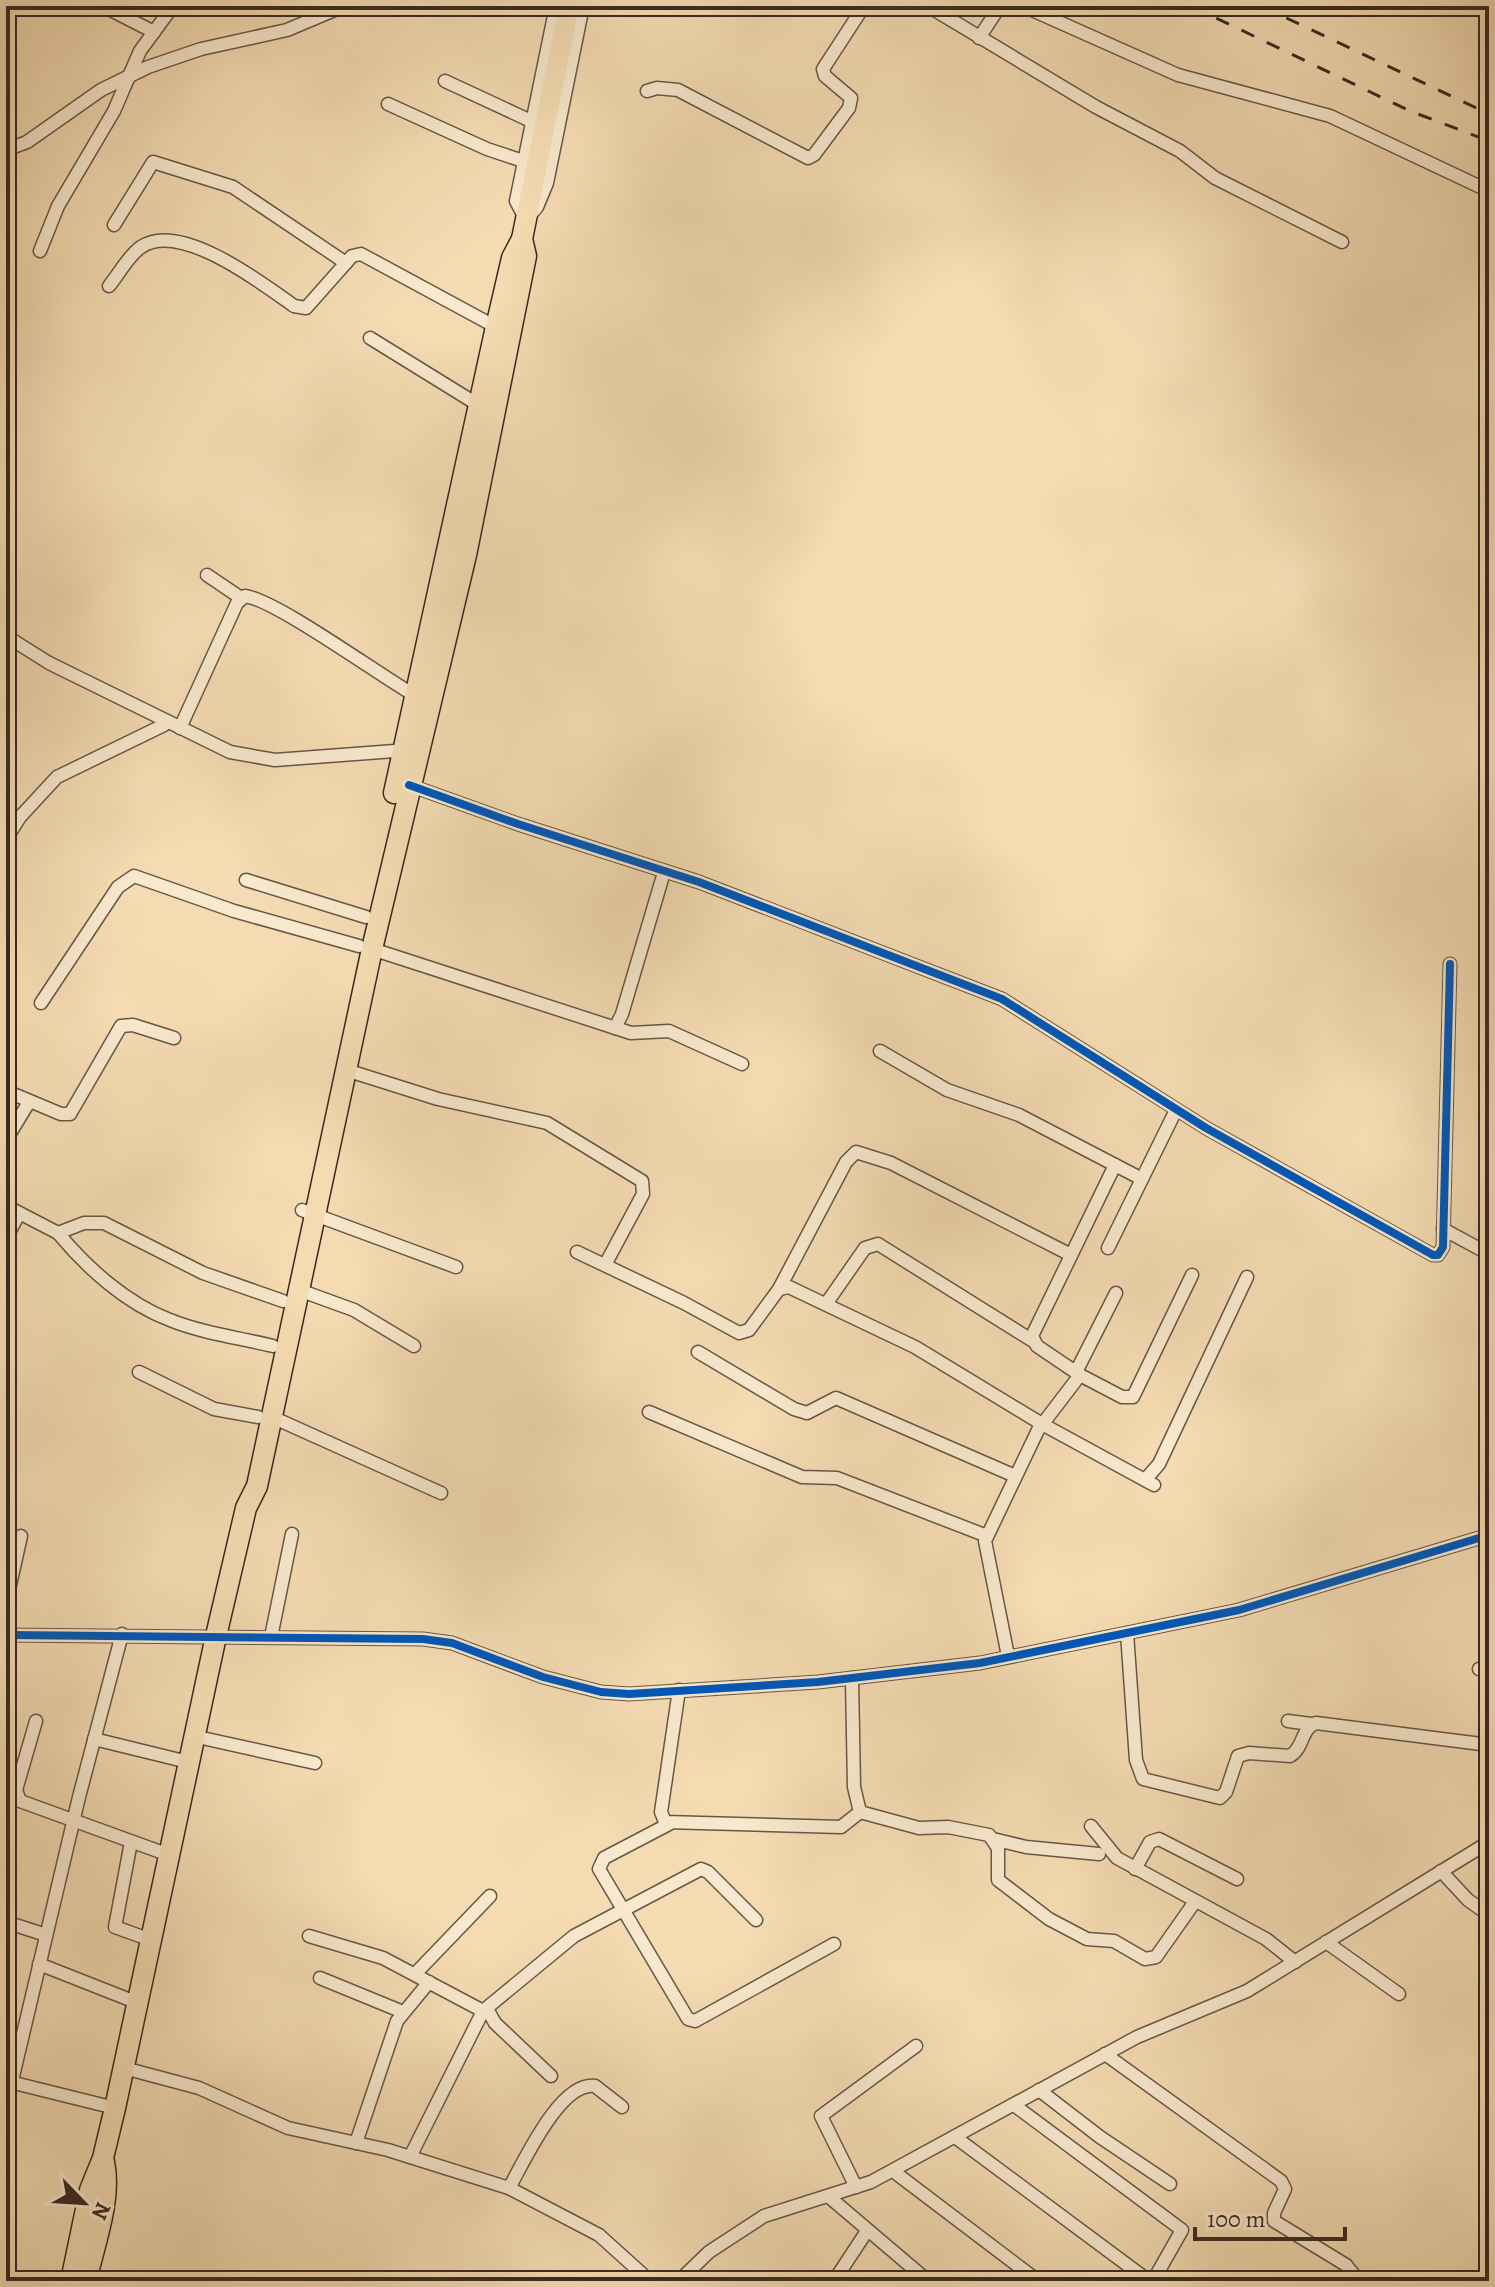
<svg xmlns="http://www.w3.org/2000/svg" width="1495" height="2287" font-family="Alegreya,serif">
<rect width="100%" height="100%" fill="#f4dbb2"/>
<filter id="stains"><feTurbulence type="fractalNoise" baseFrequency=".0025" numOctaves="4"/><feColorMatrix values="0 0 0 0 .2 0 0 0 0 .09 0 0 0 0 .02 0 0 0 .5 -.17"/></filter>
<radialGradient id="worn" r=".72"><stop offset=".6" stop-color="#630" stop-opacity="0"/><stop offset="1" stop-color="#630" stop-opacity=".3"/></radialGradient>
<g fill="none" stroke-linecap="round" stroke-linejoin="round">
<!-- street casing -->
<g stroke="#685646" stroke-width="15">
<g id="street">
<path d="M103,6L154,32"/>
<path d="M556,6L516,201L526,220L537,207L547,183L583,6"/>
<path d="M928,6L1096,107L1180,151L1215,178L1342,242"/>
<path d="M1023,6L1178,75L1330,116L1489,191"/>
<path d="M1478,6L1489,12"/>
<path d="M979,38L1000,6"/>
<path d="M445,81L531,121"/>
<path d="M647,91L657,88L678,90L808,158L814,155L849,108L851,98L825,76L823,69L864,6"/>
<path d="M388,104L487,149L523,161"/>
<path d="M6,150L27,142L101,90L148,67L201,49L287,30L344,6"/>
<path d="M114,225L153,162L233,187L346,263"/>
<path d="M40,251L58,206L114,111L140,51L173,6"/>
<path d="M109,286C119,274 128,256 141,247C180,220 263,284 294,306L306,308L352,256L361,254L496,327"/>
<path d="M370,338L480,406"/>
<path d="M207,575L241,598"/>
<path d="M6,636L49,663L230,752L275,760L408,750"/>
<path d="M180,728L237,603L245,596C276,600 379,675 414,695"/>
<path d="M409,785L518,824L699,882L1002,999L1206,1128L1433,1255H1438L1443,1247L1450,964"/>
<path d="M6,839L20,817L57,777L164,725"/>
<path d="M246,880L366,917"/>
<path d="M372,949L631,1033L669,1031L742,1064"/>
<path d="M41,1003L118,887L134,876L234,911L359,946"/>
<path d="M615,1028L622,1014L662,879"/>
<path d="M880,1051L947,1090L1019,1115L1142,1179"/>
<path d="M346,1070L438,1099L547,1123L642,1181L643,1194L605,1265"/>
<path d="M6,1091L61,1114H70L121,1026L133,1025L174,1038"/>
<path d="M6,1140L29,1102"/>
<path d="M6,1206L58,1233L84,1223H104L203,1273L283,1301"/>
<path d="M302,1210L456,1267"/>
<path d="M1443,1229L1489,1254"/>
<path d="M58,1233C87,1268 127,1304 170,1320C202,1333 240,1338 273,1346"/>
<path d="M6,1238L19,1214"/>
<path d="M1108,1248L1176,1110"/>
<path d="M577,1252L684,1303L739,1333L749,1330L779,1289L789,1287L915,1347L1042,1424L1154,1485"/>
<path d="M779,1289L846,1162L856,1152L891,1163L1071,1255"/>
<path d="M299,1290L354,1310L414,1346"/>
<path d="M826,1304L865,1248L878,1244L1033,1341"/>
<path d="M698,1352L794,1409L807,1413L836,1398L1015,1476"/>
<path d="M139,1372L214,1409L258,1417"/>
<path d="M1076,1372L1116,1293"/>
<path d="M1080,1375L1122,1397H1133L1192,1275"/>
<path d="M649,1412L802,1477L837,1478L987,1536"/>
<path d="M272,1417L441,1493"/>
<path d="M1145,1480L1159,1464L1247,1277"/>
<path d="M6,1603L21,1536"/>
<path d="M1127,1633L1136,1760L1143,1779L1220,1798L1226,1792L1238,1756L1249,1753L1290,1756C1304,1748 1301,1728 1316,1723L1489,1745"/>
<path d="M6,1635L423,1639L452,1643L543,1677L601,1692L629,1694L818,1682L980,1663L1239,1610L1489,1535"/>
<path d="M271,1637L292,1534"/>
<path d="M1008,1656L985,1541L1038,1430L1080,1375L1037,1346L1032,1336L1115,1165"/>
<path d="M1479,1669L1489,1671"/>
<path d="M852,1678L854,1787L860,1812L919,1828L948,1827L989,1835L998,1848V1880L1049,1919L1087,1939L1114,1941L1145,1959L1156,1957L1194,1903"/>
<path d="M679,1690L661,1812L665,1822L841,1827L860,1812"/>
<path d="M36,1721L16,1790L20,1801L169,1855"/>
<path d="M1288,1721L1311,1724"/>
<path d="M193,1736L315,1763"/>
<path d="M94,1739L188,1762"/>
<path d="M669,1824L604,1858L599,1869L688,2019L695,2021L834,1944"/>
<path d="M1091,1826L1117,1858L1266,1939L1295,1962"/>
<path d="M993,1839L1026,1847L1099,1854"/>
<path d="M131,1842L115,1927L151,1940"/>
<path d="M1135,1869L1150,1842L1159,1839L1237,1879"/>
<path d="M1441,1871L1468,1900L1489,1915"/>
<path d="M6,1922L46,1935"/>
<path d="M309,1936L383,1958L483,2011L574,1936L701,1869L708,1872L756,1920"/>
<path d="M1326,1942L1399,1994"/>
<path d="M39,1964L138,2003"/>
<path d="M415,1974L490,1896"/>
<path d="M320,1978L403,2012"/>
<path d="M487,2009L495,2023L551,2076"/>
<path d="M1105,2054L1281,2181L1285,2189L1274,2213V2221L1346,2265L1359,2281"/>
<path d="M124,2068L199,2088L288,2128L388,2150L509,2188L599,2235L650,2281"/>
<path d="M6,2081L115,2108"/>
<path d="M1039,2090L1100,2137L1170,2184"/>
<path d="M1014,2105L1182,2230L1153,2281"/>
<path d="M6,2106L79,1797L122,1634"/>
<path d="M955,2137L1149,2281"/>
<path d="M356,2143L397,2021L429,1982"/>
<path d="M410,2157L483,2011"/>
<path d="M893,2171L1038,2281"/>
<path d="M856,2187L821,2116L916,2046"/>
<path d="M509,2188C524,2162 560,2081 595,2086L622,2107"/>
<path d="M828,2196L928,2281"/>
<path d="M679,2281L709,2252L764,2216L871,2182L1137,2037L1247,1991L1489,1842"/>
<path d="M834,2281L867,2231"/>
</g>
</g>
<!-- primary casing -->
<g stroke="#392922" stroke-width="23">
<g id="primary">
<path d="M394,793L496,327L512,258L522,239L569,6"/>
<path d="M71,2281L90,2190L103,2158L115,2108L216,1636L246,1508L257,1486L372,949L466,555L526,256L522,239"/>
<path d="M86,2281C94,2245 112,2199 104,2162"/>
</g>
</g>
<!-- street -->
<use href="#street" stroke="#f8e8cd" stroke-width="12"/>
<!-- primary -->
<use href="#primary" stroke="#f4dbb2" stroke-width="20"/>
<!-- rail -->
<g stroke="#392922" stroke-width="3" stroke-dasharray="14 14" stroke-linecap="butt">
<path d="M1191,6L1410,111L1489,141"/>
<path d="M1261,6L1489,114"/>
</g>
<!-- cycleway casing -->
<g stroke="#f8e8cd" stroke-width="13">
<g id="cycleway">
<path d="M409,785L518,824L699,882L1002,999L1206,1128L1433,1255H1438L1443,1247L1450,964"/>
<path d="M6,1635L423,1639L452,1643L543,1677L601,1692L629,1694L818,1682L980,1663L1239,1610L1489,1535"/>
</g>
</g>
<!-- cycleway -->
<use href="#cycleway" stroke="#0057b8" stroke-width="8"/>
</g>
<!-- margin -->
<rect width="1495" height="2287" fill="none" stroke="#f4dbb2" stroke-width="32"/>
<rect x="8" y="8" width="1479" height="2271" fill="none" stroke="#392922" stroke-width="4"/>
<rect x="16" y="16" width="1463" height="2255" fill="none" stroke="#392922" stroke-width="2"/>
<!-- north arrow -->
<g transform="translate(84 2203) rotate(115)" stroke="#f8e8cd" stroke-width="6" paint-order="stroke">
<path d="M0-6L14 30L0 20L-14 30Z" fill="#392922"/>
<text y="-12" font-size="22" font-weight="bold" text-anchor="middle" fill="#392922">N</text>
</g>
<!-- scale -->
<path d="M1195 2227v12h150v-12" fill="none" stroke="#392922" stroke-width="4"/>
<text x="1207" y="2227" font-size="24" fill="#392922" stroke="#f8e8cd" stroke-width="6" paint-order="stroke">100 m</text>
<rect width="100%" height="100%" filter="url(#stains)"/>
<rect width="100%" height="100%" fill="url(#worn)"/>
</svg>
